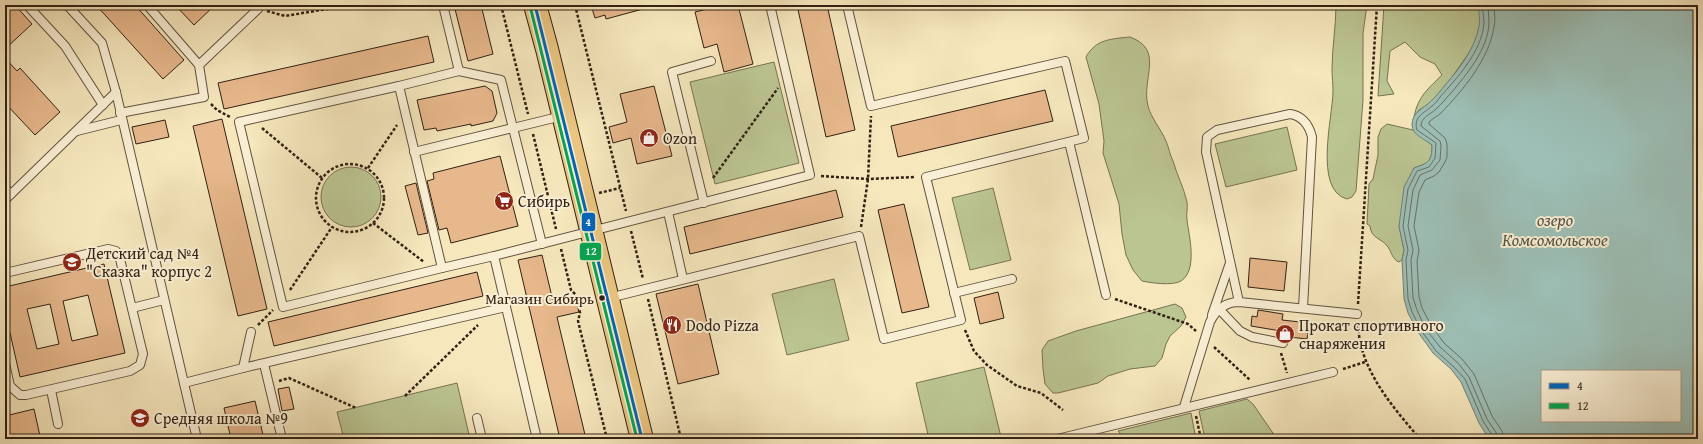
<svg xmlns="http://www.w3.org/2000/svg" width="1703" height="444" font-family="'Gentium Book Plus',serif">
<rect width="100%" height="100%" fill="#f6e7bd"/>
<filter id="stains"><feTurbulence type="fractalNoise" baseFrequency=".005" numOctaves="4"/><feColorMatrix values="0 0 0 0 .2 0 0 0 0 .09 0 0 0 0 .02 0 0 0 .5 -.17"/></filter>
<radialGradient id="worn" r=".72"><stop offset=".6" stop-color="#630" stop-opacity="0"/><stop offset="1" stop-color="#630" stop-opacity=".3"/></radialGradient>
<!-- green -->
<g fill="#bbc592" stroke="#767353">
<path d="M1336,5H1367L1363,33V100L1356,191L1352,197L1347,199C1313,190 1333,116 1333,91C1333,84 1332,77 1332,69C1332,48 1336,27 1336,5Z"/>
<path d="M1384,5H1480V24L1477,38L1471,50L1447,84L1430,103L1419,110L1414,117C1418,96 1428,89 1442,75L1435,64L1420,57L1405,42L1390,51L1387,81L1394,94L1378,96Z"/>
<path d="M1130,37C1165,50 1141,78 1148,106C1151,118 1161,129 1166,141C1169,148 1170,155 1173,161C1177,175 1184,188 1187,202C1188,208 1186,214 1187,220C1189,236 1198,270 1181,281C1172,286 1152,283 1142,281L1133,270L1126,255L1122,234L1119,204L1103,153L1104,141L1099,104L1086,57C1096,39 1111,39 1130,37Z"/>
<path d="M774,62L799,163L715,184L690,82Z"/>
<path d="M1387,124L1413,130L1432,145C1432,161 1429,163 1414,168L1399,226L1404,250L1402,260L1399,262C1392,259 1392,253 1388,247C1382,238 1371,239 1370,226L1367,224L1369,184L1373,179L1378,155V137L1381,129Z"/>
<path d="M1287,127L1297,170L1226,187L1215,144Z"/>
<circle cx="351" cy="197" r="30"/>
<path d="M993,188L1011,260L970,270L952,198Z"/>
<path d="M834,279L849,340L787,355L772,294Z"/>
<path d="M1175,304L1182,308L1186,317L1181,326L1170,336L1166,344L1162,358L1155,366L1130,369L1108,376L1098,383L1058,393H1053L1045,384L1043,369L1042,350L1048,341L1076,331Z"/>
<path d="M984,367L1001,437L992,439H929L916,383Z"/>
<path d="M457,383L470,439H344L337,412Z"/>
<path d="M1247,399L1253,404L1277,439H1205L1199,411Z"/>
<path d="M1191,413L1196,439H1125L1118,431Z"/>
</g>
<!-- water -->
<path fill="#9dbfb6" stroke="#728075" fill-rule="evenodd" d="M1480,5H1698V439H1489L1479,423L1461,382L1451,369L1433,353L1418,332L1408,313L1404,299L1402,260L1404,250L1399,226L1404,187L1414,168C1429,163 1432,161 1432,145C1425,139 1412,135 1412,125C1412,112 1423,109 1430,102C1436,97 1441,90 1446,84C1461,67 1475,48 1479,26C1481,19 1477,12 1480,5ZM1542,371H1680V421H1542Z"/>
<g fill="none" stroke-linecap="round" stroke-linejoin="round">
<!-- shore -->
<g stroke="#677065" stroke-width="1">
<path d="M1483,5C1482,11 1484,17 1484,23C1482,51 1458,77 1440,97C1438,100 1435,104 1432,106C1424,113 1413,117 1417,130L1436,143L1435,158L1429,167L1417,171L1408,189L1403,226L1408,250L1406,260L1408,299L1412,312L1421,330L1436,351L1454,367L1465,379L1483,421L1492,435L1493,439"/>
<path d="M1488,5C1488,11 1489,17 1489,23C1488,49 1467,74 1451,93C1446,98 1442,104 1436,109C1430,115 1421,117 1421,126L1440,141L1441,146L1440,160L1432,170L1420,175L1413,190L1408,226L1413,250L1411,260L1413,298L1417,310L1425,328L1440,347L1458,363L1469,377L1487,419L1497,434L1498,439"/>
<path d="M1494,5C1494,12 1496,20 1494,27C1489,59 1464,89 1441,113C1438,116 1433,118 1429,122V124L1445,138L1447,144V157L1445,162L1439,172L1434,176L1425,180L1419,192L1414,226L1419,250L1417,261L1419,297L1422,308L1431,325L1444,343L1462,359L1474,374L1492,416L1502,431L1504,439"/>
</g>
</g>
<!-- building -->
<g fill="#e7b88c" stroke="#312114" fill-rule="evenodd">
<path d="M5,5H15L32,24L5,49Z"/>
<path d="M96,5H135L184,60L163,79Z"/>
<path d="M175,5H215L194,25Z"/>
<path d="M454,5H481L493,54L468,61Z"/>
<path d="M591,5H642L643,9L606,19L605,15L595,18Z"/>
<path d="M724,5H738L753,64L724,72L717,44L704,48L695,12Z"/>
<path d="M797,5H827L855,130L826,137Z"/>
<path d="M428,36L434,62L224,109L218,83Z"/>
<path d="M5,58L17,71L20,68L60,112L35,135L5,103Z"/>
<path d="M485,86L492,91L497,113L493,121L471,126V124L437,131L436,128L424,130L417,100Z"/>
<path d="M654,86L672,156L637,164L631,138L613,143L609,127L627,122L620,94Z"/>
<path d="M1045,90L1053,121L898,157L891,126Z"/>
<path d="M222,119L267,309L238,316L193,126Z"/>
<path d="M165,120L169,137L136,144L132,127Z"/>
<path d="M500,156L518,226L451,243L447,228L439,230L427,181L434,179L433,173Z"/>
<path d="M416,183L428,233L418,235L405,186Z"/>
<path d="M836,190L843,217L690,254L684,227Z"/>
<path d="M904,204L929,307L902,313L878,210Z"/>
<path d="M542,255L553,301L575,296L579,312L557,317L586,439H560L518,260Z"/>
<path d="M1250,258L1287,262L1284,291L1248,287Z"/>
<path d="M104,264L125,353L20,377L5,311V287ZM88,295L98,335L72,341L63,301ZM50,304L59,344L37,349L27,309Z"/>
<path d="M477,272L483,296L274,346L268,322Z"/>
<path d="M698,284L719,374L678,384L656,294Z"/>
<path d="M998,292L1004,318L980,324L974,298Z"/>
<path d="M1258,310L1283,314L1282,320L1309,323L1307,339L1280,336L1281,331L1251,326L1252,316L1257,317Z"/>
<path d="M289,387L294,409L282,411L278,389Z"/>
<path d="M255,401L264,439H231L224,408Z"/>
<path d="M34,409L40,436L25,439H9L5,416Z"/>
</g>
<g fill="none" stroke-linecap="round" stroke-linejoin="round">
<!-- lane casing -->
<g stroke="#62523e" stroke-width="10">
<g id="lane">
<path d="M27,5L65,46L103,105"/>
<path d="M67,5L102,43L116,92L197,439"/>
<path d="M443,5L459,71L399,86L442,268L494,256"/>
<path d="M199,65L258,9"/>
<path d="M459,71L501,80L513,128L562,116"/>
<path d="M399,86L239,122L283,307L442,268"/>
<path d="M120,113L204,97L199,65L147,5"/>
<path d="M77,131L121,120"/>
<path d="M1069,142L1106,295"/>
<path d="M414,152L513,128L542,244"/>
<path d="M5,188L11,194"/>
<path d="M5,200L116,92"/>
<path d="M704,203L672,72L711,61"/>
<path d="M668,212L683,279"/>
<path d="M5,273L108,249L116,251L120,259L143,354L140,365L130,371L26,395H20L10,386L5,363"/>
<path d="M954,293L1012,279"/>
<path d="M609,298L859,236L884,339L961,320L926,177L1084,138L1065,61L871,106L847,5"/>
<path d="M1239,302L1206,152L1207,137L1217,130L1290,114C1303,116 1309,125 1312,137L1303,308"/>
<path d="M506,307L537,439"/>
<path d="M132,308L164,300"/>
<path d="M1219,309L1240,331L1252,337L1283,343"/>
<path d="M1212,315L1230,263"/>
<path d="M264,364L282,439"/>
<path d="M243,368L251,332"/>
<path d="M184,383L243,368L506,307L494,256L810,175L770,5"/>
<path d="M51,390L58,424"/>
<path d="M1184,407L1210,322C1216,310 1225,302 1239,302L1357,314"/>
<path d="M477,418L482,439"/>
<path d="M1057,439L1333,372"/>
</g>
</g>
<!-- primary casing -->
<g stroke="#312114" stroke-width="24">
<path id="primary" d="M535,5L547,49L642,439"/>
</g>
<!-- path -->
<g stroke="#312114" stroke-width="2.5" stroke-dasharray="3 2" stroke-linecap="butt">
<path d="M501,5L528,114"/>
<path d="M575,5L626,211"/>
<path d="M267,11L285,16L351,5"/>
<path d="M211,104L217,110L230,117"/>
<path d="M262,128L322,178"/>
<path d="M533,134L556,229"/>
<circle cx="350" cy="198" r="34"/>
<path d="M368,168L397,125"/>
<path d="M821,176L868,179L915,177"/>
<path d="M713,178L778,88"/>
<path d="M599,193L620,188"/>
<path d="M550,206L567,201"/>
<path d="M373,223L424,262"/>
<path d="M861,227L868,179L871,116"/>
<path d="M631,231L643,279"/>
<path d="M561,249L571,290L576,295L580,313L578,321L607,439"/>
<path d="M290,290L332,227"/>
<path d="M648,299L681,439"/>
<path d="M1115,299L1188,324L1196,331"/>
<path d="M1358,304L1377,5"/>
<path d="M258,325L273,310"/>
<path d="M1358,325C1360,370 1392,406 1420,439"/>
<path d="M965,330L974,351L987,365L1017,386L1041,393L1063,410"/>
<path d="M1214,347L1250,380"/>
<path d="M1281,353L1287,373"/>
<path d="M1343,369L1365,362"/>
<path d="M279,381L289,378L356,408"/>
<path d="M405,396L478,325"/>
<path d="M1196,416L1201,439"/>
</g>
<!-- lane -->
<use href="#lane" stroke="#f9efd4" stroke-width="8"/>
<!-- primary -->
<use href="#primary" stroke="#ebc47e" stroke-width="22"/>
<!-- bus-1 casing -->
<g stroke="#f9efd4" stroke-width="6">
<path id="bus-1" d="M535,5L642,439"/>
</g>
<!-- bus-2 casing -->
<g stroke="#f9efd4" stroke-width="6">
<path id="bus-2" d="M530,6L637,439"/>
</g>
<!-- bus-1 -->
<use href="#bus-1" stroke="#0065bd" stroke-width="3"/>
<!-- bus-2 -->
<use href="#bus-2" stroke="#00a651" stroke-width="3"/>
</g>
<!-- icons -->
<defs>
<g id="shop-disc" transform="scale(1)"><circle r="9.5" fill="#8f2418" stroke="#f9efd4"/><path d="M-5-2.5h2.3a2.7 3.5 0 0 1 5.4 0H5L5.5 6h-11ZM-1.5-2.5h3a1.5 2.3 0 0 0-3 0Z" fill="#fff"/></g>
<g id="supermarket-disc" transform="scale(1)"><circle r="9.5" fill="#8f2418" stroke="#f9efd4"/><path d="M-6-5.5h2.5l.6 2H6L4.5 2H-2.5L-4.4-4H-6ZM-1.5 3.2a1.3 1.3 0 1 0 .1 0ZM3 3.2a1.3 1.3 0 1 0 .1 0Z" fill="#fff"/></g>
<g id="school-disc" transform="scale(1)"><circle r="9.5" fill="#8f2418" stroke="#f9efd4"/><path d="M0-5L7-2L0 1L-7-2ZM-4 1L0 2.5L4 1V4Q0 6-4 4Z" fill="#fff"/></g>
<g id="restaurant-disc" transform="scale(1)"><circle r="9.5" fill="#8f2418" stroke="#f9efd4"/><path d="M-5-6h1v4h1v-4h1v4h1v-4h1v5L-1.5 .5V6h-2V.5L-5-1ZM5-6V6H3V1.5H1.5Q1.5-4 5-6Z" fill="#fff"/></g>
</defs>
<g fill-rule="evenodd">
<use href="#shop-disc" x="649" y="138"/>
<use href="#supermarket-disc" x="504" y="201"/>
<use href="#school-disc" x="72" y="262"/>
<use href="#restaurant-disc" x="672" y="325"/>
<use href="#shop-disc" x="1285" y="334"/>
<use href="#school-disc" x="140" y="418"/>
</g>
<!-- markers -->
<circle fill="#312114" stroke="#f9efd4" stroke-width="1.5" cx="602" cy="298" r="3.5"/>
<g text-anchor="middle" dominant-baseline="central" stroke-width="4" stroke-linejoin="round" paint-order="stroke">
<!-- bus labels -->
<g font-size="15" fill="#312114" stroke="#f9efd4" text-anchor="end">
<text x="594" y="298">Магазин Сибирь</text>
</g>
<!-- poi labels -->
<g font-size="16" fill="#312114" stroke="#f9efd4" text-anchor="start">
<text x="663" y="138">Ozon</text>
<text x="518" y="201">Сибирь</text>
<text x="86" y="253">Детский сад №4<tspan x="86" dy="18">"Сказка" корпус 2</tspan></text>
<text x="686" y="325">Dodo Pizza</text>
<text x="1299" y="325">Прокат спортивного<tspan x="1299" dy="18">снаряжения</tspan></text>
<text x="154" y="418">Средняя школа №9</text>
</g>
<!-- water labels -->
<g font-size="17" font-style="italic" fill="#515045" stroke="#f9efd4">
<text x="1555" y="219">озеро<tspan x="1555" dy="20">Комсомольское</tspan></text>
</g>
</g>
<g stroke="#f9efd4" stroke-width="1.5">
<rect x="581" y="212" width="15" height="20" rx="4" fill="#0065bd"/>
<rect x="579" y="242" width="23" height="19" rx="4" fill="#00a651"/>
</g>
<g font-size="11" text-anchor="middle" font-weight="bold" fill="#fff">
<text x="588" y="226">4</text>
<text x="591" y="255">12</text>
</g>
<!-- margin -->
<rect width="1703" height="444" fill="none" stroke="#f6e7bd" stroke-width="20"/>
<rect x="6" y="6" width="1691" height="432" fill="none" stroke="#312114" stroke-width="2"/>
<rect x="10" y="10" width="1683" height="424" fill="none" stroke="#312114"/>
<!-- legend -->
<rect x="1541" y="370" width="140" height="52" fill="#f9efd4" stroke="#a99d87"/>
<rect x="1549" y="383" width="20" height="6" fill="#0065bd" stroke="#a99d87"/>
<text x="1577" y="390" font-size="12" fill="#312114">4</text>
<rect x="1549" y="403" width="20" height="6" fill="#00a651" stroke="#a99d87"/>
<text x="1577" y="410" font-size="12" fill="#312114">12</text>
<rect width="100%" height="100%" filter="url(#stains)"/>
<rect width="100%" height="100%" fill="url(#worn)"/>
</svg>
